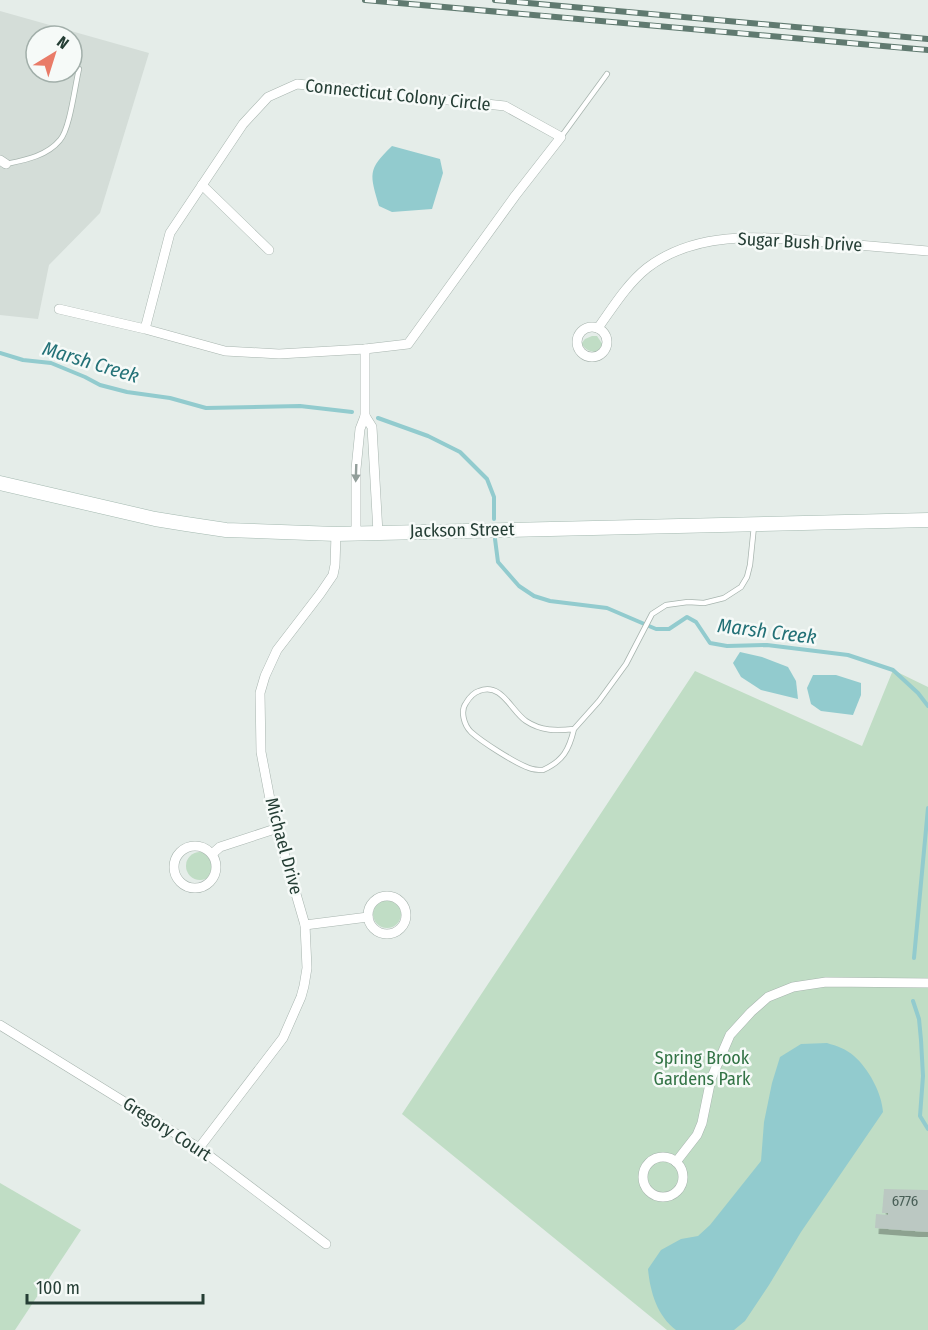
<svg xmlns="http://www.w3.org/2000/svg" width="928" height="1330" font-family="'Fira Sans Condensed',sans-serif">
<defs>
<filter id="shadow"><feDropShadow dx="3.5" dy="6" stdDeviation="0" flood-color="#0004"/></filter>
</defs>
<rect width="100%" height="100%" fill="#e5ede9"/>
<!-- built -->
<path fill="#d4ddd8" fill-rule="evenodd" d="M0,11L149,53L100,213L49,265L38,319L0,315ZM36,36H72V72H36Z"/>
<!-- green -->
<g fill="#c0ddc5">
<path d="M592,336H597L603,345L602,349L597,352C590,352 586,350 581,344L585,339Z"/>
<path d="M893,670L928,687V1330H667L402,1114L695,671L862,746Z"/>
<circle cx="200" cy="866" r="14"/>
<circle cx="387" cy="914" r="14"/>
<path d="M0,1183L81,1230L15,1330H0Z"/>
</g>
<!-- water -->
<g fill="#92cbce">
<path d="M392,146L440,159L443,173L432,209L392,212L379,206C370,174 367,170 392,146Z"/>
<path d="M740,652L762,657L788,667L796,681L798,699L761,690L741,677L733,663Z"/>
<path d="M813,675H836L861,683V695L853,715L821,711L811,704L807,688Z"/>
<path d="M827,1043C837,1046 846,1049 854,1056C868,1068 882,1093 883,1112L801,1232L769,1285L745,1321L734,1330H676C657,1316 650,1291 648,1269L661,1250L681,1239L698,1236L710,1225L761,1161L764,1122L772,1083L780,1057L801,1044Z"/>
</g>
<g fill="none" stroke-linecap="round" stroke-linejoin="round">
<!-- stream -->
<g stroke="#92cbce" stroke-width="4">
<path d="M0,353L23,360L51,363L85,377L100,385L127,392L170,398L206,408L300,406L352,412"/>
<path d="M378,418L428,436L460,452L487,479L494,497V519"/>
<path d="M495,539L498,562L519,586L534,596L550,601L607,608L656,629H669L687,617L696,622L710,643L727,646L767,645L848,655L893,670L918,693L928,706"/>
<path d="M914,958L928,808"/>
<path d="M913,1001L919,1019L921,1040L923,1076L920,1116L928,1129"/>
</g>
</g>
<!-- building -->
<path fill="#bbc8c2" filter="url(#shadow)" d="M884,1189L928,1190V1232L875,1228L876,1214L888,1215V1213H882Z"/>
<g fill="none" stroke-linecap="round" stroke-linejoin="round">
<!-- lane casing -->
<g stroke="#a8b5af" stroke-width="6">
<g id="lane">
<path d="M561,137L607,74"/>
<path d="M6,164C25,160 47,156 60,140C70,129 75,85 79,69"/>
<path d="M574,729C569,750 563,761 543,770C539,770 534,770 529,768C515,763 482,742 471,732C464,725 460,711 466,703C469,698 473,693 479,691C502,682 511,711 526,721C541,731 556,731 574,729L599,701L626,664L652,614L666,605L688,602L704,603L724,598L741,587L747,577L750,565L754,526"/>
</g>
</g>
<!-- street casing -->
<g stroke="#a8b5af" stroke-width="10">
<g id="street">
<path d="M0,160L6,164"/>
<path d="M202,185L269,250"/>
<path d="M59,309L145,329L225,351L279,354L365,349L408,344L515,196L561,137L505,106L297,84L268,97L243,124L170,233L145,329"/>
<circle cx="592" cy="342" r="15"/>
<path d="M598,328C613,307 627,284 647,268C698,229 763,237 823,242C858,245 893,248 928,251"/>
<path d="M365,416L372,427L378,533"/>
<path d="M356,534V469L360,429L365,416V349"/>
<circle cx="195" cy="867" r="21"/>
<path d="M212,854L220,847L278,828"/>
<circle cx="387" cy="915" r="19"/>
<path d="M305,925L368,917"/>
<path d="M0,1025L199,1148L326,1244"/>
<path d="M199,1148L283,1038L301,997L304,986L307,968L305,925L273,815L261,752L260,693L265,676L277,650L320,594L333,575L335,565L336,534"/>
<circle cx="663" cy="1177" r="20"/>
<path d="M676,1162L697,1135L702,1123L711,1079L730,1035L751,1012L768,997L793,987L826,982L928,983"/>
</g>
</g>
<!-- secondary casing -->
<g stroke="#a4b9b0" stroke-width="15">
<path id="secondary" d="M0,483L155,519L186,524L226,530L336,534L928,520"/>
</g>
<!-- lane -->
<use href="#lane" stroke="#fff" stroke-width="4.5"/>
<!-- street -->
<use href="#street" stroke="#fff" stroke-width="9"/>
<!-- secondary -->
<use href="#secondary" stroke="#fff" stroke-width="14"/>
<!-- rail casing -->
<g stroke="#607a70" stroke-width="6">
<g id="rail">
<path d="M365,0L928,50"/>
<path d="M495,0L928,39"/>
</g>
</g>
<!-- rail -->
<use href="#rail" stroke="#f6faf8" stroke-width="4" stroke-dasharray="11" stroke-linecap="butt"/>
</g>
<!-- one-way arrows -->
<defs><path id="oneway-solid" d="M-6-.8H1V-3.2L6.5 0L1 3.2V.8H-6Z" transform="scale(1.5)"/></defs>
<use fill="#929e9a" href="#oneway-solid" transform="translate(356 473) rotate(92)"/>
<g text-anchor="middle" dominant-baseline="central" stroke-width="5" stroke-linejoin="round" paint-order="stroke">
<!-- number labels -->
<g font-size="15" fill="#4a6058">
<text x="905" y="1201">6776</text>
</g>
<!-- street labels -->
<g font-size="18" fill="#253e35" stroke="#f6faf8">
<text transform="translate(398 95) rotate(6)">Connecticut Colony Circle</text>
<text transform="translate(800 242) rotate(3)">Sugar Bush Drive</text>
<text transform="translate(462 530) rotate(-1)">Jackson Street</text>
<text transform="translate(284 846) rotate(75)">Michael Drive</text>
<text transform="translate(167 1129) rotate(33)">Gregory Court</text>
</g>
<!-- park labels -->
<g font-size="18" fill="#327345" stroke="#f6faf8">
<text x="702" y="1058">Spring Brook<tspan x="702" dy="21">Gardens Park</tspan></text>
</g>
<!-- water labels -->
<g font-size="20" font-style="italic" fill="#237177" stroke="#f6faf8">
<text transform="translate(91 362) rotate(17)">Marsh Creek</text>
<text transform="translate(767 631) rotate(7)">Marsh Creek</text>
</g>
</g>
<!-- north arrow -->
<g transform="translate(54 54) rotate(38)"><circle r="28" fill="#f6faf8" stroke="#a2afaa" stroke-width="1.5"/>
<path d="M0-4.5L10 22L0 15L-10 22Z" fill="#e97b68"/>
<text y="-9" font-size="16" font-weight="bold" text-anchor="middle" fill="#253e35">N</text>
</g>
<!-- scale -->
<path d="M27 1294v9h176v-9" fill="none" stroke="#253e35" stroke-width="3"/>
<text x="36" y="1294" font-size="18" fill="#253e35" stroke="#f6faf8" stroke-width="4.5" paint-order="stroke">100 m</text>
</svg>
